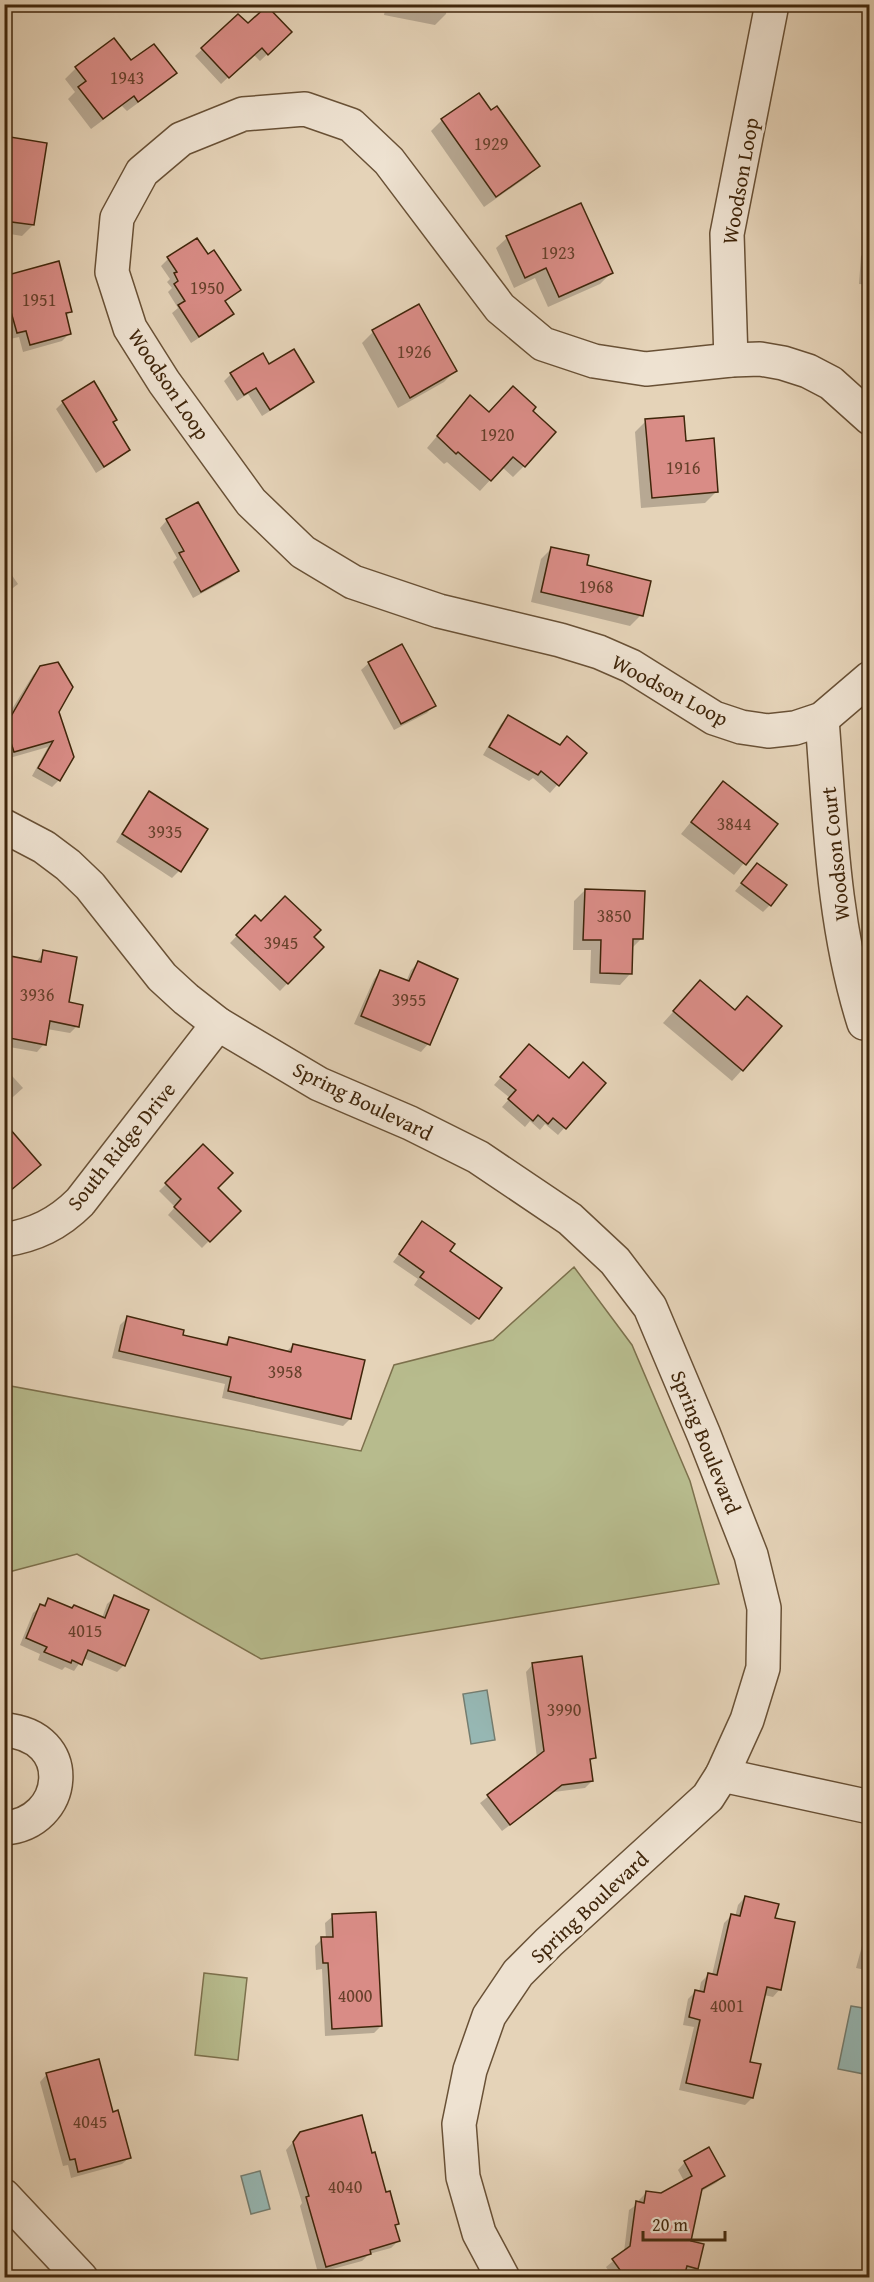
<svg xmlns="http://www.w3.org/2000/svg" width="874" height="2282" font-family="'Gentium Book Plus',serif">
<rect width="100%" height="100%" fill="#e5d3b8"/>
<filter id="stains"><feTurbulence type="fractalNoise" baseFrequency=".00333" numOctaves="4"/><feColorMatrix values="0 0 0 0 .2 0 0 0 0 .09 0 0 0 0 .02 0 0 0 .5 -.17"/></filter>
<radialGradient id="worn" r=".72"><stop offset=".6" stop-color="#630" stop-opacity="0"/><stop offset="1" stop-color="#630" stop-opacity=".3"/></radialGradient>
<!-- green -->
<g fill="#b7bb8d" stroke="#7c704c" stroke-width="1.5">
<path d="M574,1267L632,1345L690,1481L719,1584L261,1659L77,1554L5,1573V1385L361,1451L394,1365L493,1340Z"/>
<path d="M204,1973L247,1978L238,2060L195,2055Z"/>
</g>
<!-- water -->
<g fill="#96b7b3" stroke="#747d70" stroke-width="1.5">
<path d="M487,1690L495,1740L471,1744L463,1694Z"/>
<path d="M851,2006L869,2009V2046L864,2074L838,2069Z"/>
<path d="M260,2171L270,2209L251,2214L241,2176Z"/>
</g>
<!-- shadow -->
<g fill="#0003">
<path d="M386,4H448L446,14L435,25L384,15Z"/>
<path d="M238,16L248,26L290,32L260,61L253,54L221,84L195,56Z"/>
<path d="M131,62L175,73L164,84L127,111L122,106L91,129L68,99L75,92L65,79L76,68Z"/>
<path d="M442,120L538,166L527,177L484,207L431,131Z"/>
<path d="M4,138L33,225L22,236L4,233Z"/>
<path d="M580,205L611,273L600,284L548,307L535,278L514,288L496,248L507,238Z"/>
<path d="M869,221H870V285L859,284L861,256L867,250Z"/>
<path d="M168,259L239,290L224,302L232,314L225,321L191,343L172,313L178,308L168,292L172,288L167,282L170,279L161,266Z"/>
<path d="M4,278L71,311L65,317L70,333L62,341L23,352L19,337L10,339L4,319Z"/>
<path d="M418,306L455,371L444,382L398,408L362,343L373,332Z"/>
<path d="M269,366L313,382L305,389L262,416L248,394L237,401L224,381L231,374Z"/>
<path d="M470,397L489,414L531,411L524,466L513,477L502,467L480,491L447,462L444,464L427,448Z"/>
<path d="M63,402L116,420L112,423L128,450L121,457L96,473L56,409Z"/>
<path d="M646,421L685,443L716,492L705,503L641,508L635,432Z"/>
<path d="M4,520L10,528L4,534Z"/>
<path d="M167,520L237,571L230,578L193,598L173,562L177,558L160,528Z"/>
<path d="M552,548L641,615L630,626L531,602L541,559Z"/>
<path d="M4,564L18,584L4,595Z"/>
<path d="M369,663L434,705L427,713L394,730L361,670Z"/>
<path d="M40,667L58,712L59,780L52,787L32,776L48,747L6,759L4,752V722L33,675Z"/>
<path d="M508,717L559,746L585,753L550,793L533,778L529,781L483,755L501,724Z"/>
<path d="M723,783L776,824L734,875L681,834Z"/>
<path d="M150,793L179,871L172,878L116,842L142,800Z"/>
<path d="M757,865L770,905L763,912L735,891Z"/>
<path d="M585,890L641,939L631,949L630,974L620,985L590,983L591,950H573L574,901Z"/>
<path d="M255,917L261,923L322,947L280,991L230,943Z"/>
<path d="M44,952L77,1026L70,1033L47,1029L44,1044L37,1052L4,1046V963L10,957L36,962Z"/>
<path d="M418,963L456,979L428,1044L421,1052L354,1024L374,979L381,971L406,982L411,970Z"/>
<path d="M690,993L734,1011L742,1070L732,1081L663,1023Z"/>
<path d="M522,1053L568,1080L604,1083L558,1135L545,1124L540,1130L530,1121L525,1127L502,1107L510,1098L494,1085Z"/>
<path d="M4,1067L23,1088L4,1105Z"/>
<path d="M204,1147L216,1188L238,1211L202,1248L168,1215L175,1207L159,1191Z"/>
<path d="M423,1223L448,1251L478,1318L471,1325L414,1285L418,1279L393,1262Z"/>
<path d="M127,1318L181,1336L223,1345L229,1339L286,1352L293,1345L350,1419L343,1426L222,1398L225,1384L112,1358L120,1325Z"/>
<path d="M115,1597L124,1665L117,1672L83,1658L74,1671L65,1667L62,1670L38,1660L40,1654L20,1645L33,1613L49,1600L71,1609L102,1618L107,1604Z"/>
<path d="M533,1664L594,1758L589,1762L592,1781L585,1788L554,1792L502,1831L480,1803L537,1758L526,1672Z"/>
<path d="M745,1897L773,1919L780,1989L773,1997L764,1995L748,2063L752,2098L745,2105L679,2090L694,2027L683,2025L688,1999L696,1991L699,1992L701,1982L709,1974L712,1975L724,1923L731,1916L735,1917L738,1905Z"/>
<path d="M333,1916L381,2026L374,2033L325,2036L322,1969L316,1970L315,1946L322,1939H326L325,1923Z"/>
<path d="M865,1943L870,1944V1971L856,1968L862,1946Z"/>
<path d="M47,2074L112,2114L130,2157L122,2164L71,2178L68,2165L63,2166L40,2082Z"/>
<path d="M301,2133L371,2155L397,2224L394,2226L398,2241L391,2248L369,2254L362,2261L318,2273L300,2206L302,2203L286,2150Z"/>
<path d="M685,2162L724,2176L716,2183L700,2192L689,2242L702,2245L695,2278H613L606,2267L624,2252L629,2210L639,2203V2200L647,2192L661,2194L684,2181L678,2170Z"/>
</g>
<!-- building -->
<g fill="#d98c86" stroke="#40260b" stroke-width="1.5">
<path d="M267,6L292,32L268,55L262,48L229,78L201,48L238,14L248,23Z"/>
<path d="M114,38L131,60L154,44L177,73L138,102L134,96L103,119L78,87L86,81L75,67Z"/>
<path d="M479,93L491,110L497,106L540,166L496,197L441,119Z"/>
<path d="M4,136L47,143L34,225L4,221Z"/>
<path d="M581,203L613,273L559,297L546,268L525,278L506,236Z"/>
<path d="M197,238L208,254L214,250L241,290L225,301L234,314L199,337L178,305L185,301L174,284L178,281L174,273L177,272L167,257Z"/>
<path d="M59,261L72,312L66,313L71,334L30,345L26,331L17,333L4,287V276Z"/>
<path d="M419,304L457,371L410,398L372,330Z"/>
<path d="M294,349L314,382L270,410L256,388L244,395L230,373L263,353L269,364Z"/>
<path d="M94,381L117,420L113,422L130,450L104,467L62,401Z"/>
<path d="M513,386L536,407L533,411L556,432L525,467L513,457L491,481L458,452L456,454L437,436L470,395L489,412Z"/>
<path d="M684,416L686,441L714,438L718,492L652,498L645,419Z"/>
<path d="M198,502L239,571L201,592L179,553L184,551L166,519Z"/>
<path d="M551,547L589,555L587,565L651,581L643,616L541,592Z"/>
<path d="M402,644L436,706L401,724L368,662Z"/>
<path d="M58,662L73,687L59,712L74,757L60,781L38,768L53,741L14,752L4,721L10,718L40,666Z"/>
<path d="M508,715L560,745L567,736L587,753L559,786L541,771L538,775L489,747Z"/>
<path d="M723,781L778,824L746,865L691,822Z"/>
<path d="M149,791L208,829L181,872L122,834Z"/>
<path d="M757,863L787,885L771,906L741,883Z"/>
<path d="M585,889L645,891L643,939H633L632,974L600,973L601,940H583Z"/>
<path d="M285,896L321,930L314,937L324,947L288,984L236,935L255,915L261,921Z"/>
<path d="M43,950L77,957L69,1002L83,1005L79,1027L50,1021L46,1045L4,1037V986L10,956L41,962Z"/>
<path d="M418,961L458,979L430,1045L361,1016L380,970L409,981Z"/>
<path d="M700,980L735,1010L747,996L782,1026L743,1071L673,1011Z"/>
<path d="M529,1044L569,1078L583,1062L606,1083L566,1129L553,1118L548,1124L538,1115L533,1121L508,1099L516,1090L500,1077Z"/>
<path d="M4,1122L41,1165L4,1196Z"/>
<path d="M203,1144L233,1173L218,1188L241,1211L210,1242L174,1207L181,1199L165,1183Z"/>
<path d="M422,1221L455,1244L450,1251L502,1288L479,1319L420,1277L424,1272L399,1254Z"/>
<path d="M127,1316L184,1330L183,1335L227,1345L229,1337L291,1352L293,1344L365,1360L351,1419L228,1391L231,1377L119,1351Z"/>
<path d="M114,1595L149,1610L125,1666L88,1650L82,1665L72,1660L71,1663L44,1652L47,1647L26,1638L40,1604L45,1606L48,1598L72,1608L74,1605L105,1618Z"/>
<path d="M582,1656L596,1758L590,1759L593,1781L562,1785L510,1825L487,1795L544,1751L532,1663Z"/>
<path d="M745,1896L779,1904L775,1918L795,1922L781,1990L767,1987L750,2062L761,2064L753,2098L686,2083L700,2020L689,2017L695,1990L704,1992L708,1973L717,1975L731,1914L740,1916Z"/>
<path d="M376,1912L382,2026L332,2029L328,1963H323L321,1937H333L332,1914Z"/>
<path d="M99,2059L113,2112L118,2110L131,2158L78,2172L75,2159L70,2160L46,2073Z"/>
<path d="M362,2115L372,2153L375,2152L386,2192L390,2191L399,2224L395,2225L400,2241L370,2250L371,2254L326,2267L306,2197L309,2196L293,2142L300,2132Z"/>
<path d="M709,2147L725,2176L702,2189L691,2241L704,2244L698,2269L687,2266L684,2277H625L612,2259L630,2246L636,2201L644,2203L646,2191L661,2193L692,2176L684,2161Z"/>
</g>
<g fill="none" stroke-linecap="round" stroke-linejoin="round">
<!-- minor casing -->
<g stroke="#695136" stroke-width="36">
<g id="minor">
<path d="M731,360L727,234L772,4"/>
<path d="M870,418L831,383L808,371L783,363L760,359L731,360L646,369L594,361L543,344L500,308L389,161L351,125L305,109L243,114L181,139L142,172L117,218L112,272L130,328L164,382L251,502L303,552L353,582L439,611L560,640L599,652L631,666L714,718L741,727L768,731L795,728L822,719L870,678"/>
<path d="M822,719C830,821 833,926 864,1023"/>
<path d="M4,826L44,847L68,865L90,886L162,977L186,999L218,1024L319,1084L410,1123L478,1157L570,1219L615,1261L650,1307L704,1435L751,1555L764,1608L763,1668L747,1720L722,1775L708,1797L549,1942L518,1973L489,2016L470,2070L459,2124L463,2177L479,2233L503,2278"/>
<path d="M4,1240C35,1235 58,1224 80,1202L218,1024"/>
<path d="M4,1730C78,1735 68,1824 4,1828"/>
<path d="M722,1775L870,1807"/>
<path d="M4,2196L81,2278"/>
</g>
</g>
<!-- minor -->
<use href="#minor" stroke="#eee2d1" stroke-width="33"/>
</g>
<g text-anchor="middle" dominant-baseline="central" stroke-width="6" stroke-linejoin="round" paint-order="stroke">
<!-- number labels -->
<g font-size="18" fill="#66402a">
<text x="127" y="77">1943</text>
<text x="491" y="143">1929</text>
<text x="558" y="252">1923</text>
<text x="207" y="287">1950</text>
<text x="39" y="299">1951</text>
<text x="414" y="351">1926</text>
<text x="497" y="434">1920</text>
<text x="683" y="467">1916</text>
<text x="596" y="586">1968</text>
<text x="734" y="823">3844</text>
<text x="165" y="831">3935</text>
<text x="614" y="915">3850</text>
<text x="281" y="942">3945</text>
<text x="37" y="994">3936</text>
<text x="409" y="999">3955</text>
<text x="285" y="1371">3958</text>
<text x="85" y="1630">4015</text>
<text x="564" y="1709">3990</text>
<text x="355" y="1995">4000</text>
<text x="727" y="2005">4001</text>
<text x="90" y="2121">4045</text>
<text x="345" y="2186">4040</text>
</g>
<!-- street labels -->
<g font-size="21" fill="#40260b" stroke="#eee2d1">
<text transform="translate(740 181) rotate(-80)">Woodson Loop</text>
<text transform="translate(169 384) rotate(56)">Woodson Loop</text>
<text transform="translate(670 690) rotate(28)">Woodson Loop</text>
<text transform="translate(835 854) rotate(-96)">Woodson Court</text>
<text transform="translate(363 1101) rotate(26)">Spring Boulevard</text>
<text transform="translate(121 1146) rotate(-51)">South Ridge Drive</text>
<text transform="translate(706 1442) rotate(68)">Spring Boulevard</text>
<text transform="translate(589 1907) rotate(-43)">Spring Boulevard</text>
</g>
</g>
<!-- margin -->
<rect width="874" height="2282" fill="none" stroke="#e5d3b8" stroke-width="24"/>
<rect x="6" y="6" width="862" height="2270" fill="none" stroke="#40260b" stroke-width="3"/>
<rect x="12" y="12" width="850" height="2258" fill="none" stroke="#40260b" stroke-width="1.5"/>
<!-- scale -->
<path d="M643 2231v9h82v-9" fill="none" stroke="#40260b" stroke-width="3"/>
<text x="652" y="2231" font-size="18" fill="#40260b" stroke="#eee2d1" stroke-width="4.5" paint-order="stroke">20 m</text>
<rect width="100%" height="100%" filter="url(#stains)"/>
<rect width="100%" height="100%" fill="url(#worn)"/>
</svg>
